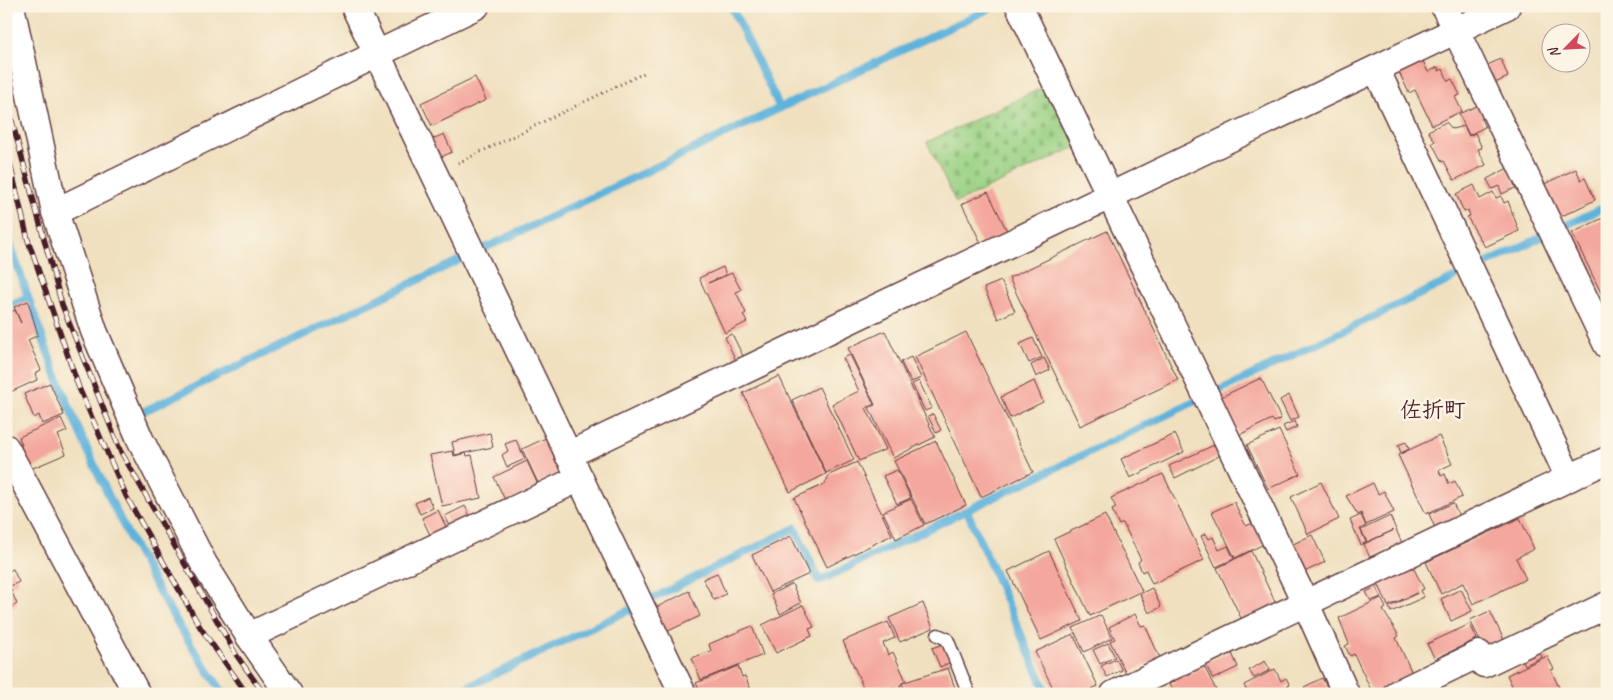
<svg xmlns="http://www.w3.org/2000/svg" width="1613" height="700" font-family="Caveat,'Klee One',sans-serif">
<defs>
<pattern id="cemetery-stones" width="16" height="16" patternUnits="userSpaceOnUse" patternTransform="scale(1.25)"><rect width="16" height="16" fill="#99d183"/><path d="M2 7V4a2 2 0 0 1 4 0v3zM10 15v-3a2 2 0 0 1 4 0v3z" fill="#85b371"/></pattern>
</defs>
<rect width="100%" height="100%" fill="#fcf5e5"/>
<filter id="ink" filterUnits="userSpaceOnUse"><feTurbulence type="fractalNoise" baseFrequency=".02" numOctaves="2"/><feDisplacementMap in="SourceGraphic" scale="10" xChannelSelector="R" yChannelSelector="G"/><feConvolveMatrix kernelMatrix="1 2 1 2 8 2 1 2 1" color-interpolation-filters="sRGB"/></filter>
<filter id="wash" filterUnits="userSpaceOnUse"><feTurbulence type="fractalNoise" baseFrequency=".0096" numOctaves="4" result="noise"/><feDisplacementMap in="SourceGraphic" scale="20" xChannelSelector="R" yChannelSelector="G"/><feGaussianBlur stdDeviation="1.12" result="paint"/><feColorMatrix in="noise" values="0 0 0 0 0 0 0 0 0 0 0 0 0 0 0 0 0 1.4 0 .05"/><feComposite in="paint" operator="in"/></filter>
<g filter="url(#wash)">
<rect width="100%" height="100%" fill="#f0e0bf"/>
<!-- cemetery -->
<path fill="url(#cemetery-stones)" stroke="#727857" d="M1048,85L1078,146L956,203L927,142Z"/>
<g fill="none" stroke-linecap="round" stroke-linejoin="round">
<!-- stream -->
<g stroke="#5fb2db" stroke-width="8">
<path d="M731,6L780,108"/>
<path d="M1562,227L1607,206"/>
<path d="M6,230C58,396 123,550 224,694"/>
<path d="M481,250L995,6"/>
<path d="M1485,264L1544,236"/>
<path d="M6,307L27,297"/>
<path d="M1216,392L1454,278"/>
<path d="M140,413L462,259"/>
<path d="M967,511L1047,694"/>
<path d="M649,600L795,528L819,581L1196,401"/>
<path d="M453,694L631,609L634,614"/>
</g>
</g>
<g id="blocks">
<!-- building -->
<g fill="#f4a79d">
<path d="M1422,59L1428,72L1438,67L1439,71L1443,69L1448,81L1452,79L1460,95L1455,97L1462,111L1432,125L1415,90L1409,93L1398,70Z"/>
<path d="M1501,59L1508,77L1493,84L1485,66Z"/>
<path d="M475,77L486,100L432,126L421,103Z"/>
<path d="M1479,105L1485,117L1481,119L1485,127L1469,135L1459,114Z"/>
<path d="M1446,122L1452,129L1464,126L1469,136L1475,133L1482,148L1478,149L1486,165L1454,180L1444,161L1442,162L1432,143L1435,141L1428,131Z"/>
<path d="M444,134L452,152L439,158L430,140Z"/>
<path d="M1508,168L1517,187L1502,194L1499,186L1492,189L1487,179Z"/>
<path d="M1576,169L1581,180L1585,178L1595,200L1558,218L1542,185Z"/>
<path d="M1474,185L1480,199L1493,192L1496,198L1501,196L1504,203L1508,201L1519,231L1485,247L1467,217L1470,216L1468,210L1464,212L1456,194Z"/>
<path d="M988,192L1008,233L982,245L962,204Z"/>
<path d="M1607,216V305L1572,233Z"/>
<path d="M1107,231L1178,380L1080,426L1009,278Z"/>
<path d="M723,267L726,275L708,283L732,273L741,290L736,292L746,313L743,315L747,322L725,333L699,278Z"/>
<path d="M1001,281L1015,311L998,319L984,288Z"/>
<path d="M28,301L38,335L28,340L41,370L35,373L37,380L6,394V314L15,310L21,323L14,307Z"/>
<path d="M885,331L935,437L893,458L869,408L875,405L848,348Z"/>
<path d="M966,332L1033,472L981,497L915,357Z"/>
<path d="M732,334L746,362L738,365L725,337Z"/>
<path d="M1033,338L1042,357L1029,363L1020,344Z"/>
<path d="M850,355L874,404L866,408L886,449L859,461L832,404L859,391L843,358Z"/>
<path d="M911,357L921,378L911,382L901,362Z"/>
<path d="M1044,358L1050,370L1036,377L1031,365Z"/>
<path d="M779,376L826,474L790,492L743,393Z"/>
<path d="M1261,378L1281,419L1274,422L1272,419L1239,435L1221,397Z"/>
<path d="M919,381L932,408L925,411L912,384Z"/>
<path d="M1034,381L1043,402L1010,418L1001,397Z"/>
<path d="M50,383L64,415L42,424L39,415L34,418L24,394Z"/>
<path d="M819,387L854,460L826,473L792,400Z"/>
<path d="M1289,395L1299,417L1290,421L1280,400Z"/>
<path d="M933,414L941,430L936,433L928,416Z"/>
<path d="M61,418L67,431L58,435L66,454L26,471L16,447L22,445L19,437Z"/>
<path d="M1295,421L1297,427L1286,432L1283,426Z"/>
<path d="M1279,430L1300,474L1268,489L1247,445Z"/>
<path d="M490,433L493,447L455,455L452,442Z"/>
<path d="M1175,434L1184,452L1130,478L1121,459Z"/>
<path d="M1439,436L1452,464L1439,470L1441,476L1445,474L1449,484L1455,481L1462,497L1426,514L1398,455Z"/>
<path d="M546,438L562,472L538,483L522,449Z"/>
<path d="M516,440L525,459L507,467L502,455L508,451L505,444Z"/>
<path d="M936,441L966,505L925,524L894,461Z"/>
<path d="M1406,442L1409,449L1401,453L1398,445Z"/>
<path d="M1216,444L1221,455L1175,478L1169,466Z"/>
<path d="M453,451L454,456L466,453L467,456L472,455L481,498L442,506L430,455Z"/>
<path d="M527,461L539,487L506,502L494,477Z"/>
<path d="M857,462L892,535L827,567L794,498L825,484L829,475Z"/>
<path d="M897,470L911,498L897,504L883,476Z"/>
<path d="M1163,474L1204,560L1152,584L1146,570L1142,572L1138,562L1141,560L1123,523L1119,525L1112,510L1116,508L1111,498Z"/>
<path d="M1321,482L1339,519L1308,534L1291,497Z"/>
<path d="M1373,483L1378,494L1384,491L1394,512L1366,525L1361,513L1358,515L1346,496Z"/>
<path d="M428,497L433,508L420,514L415,503Z"/>
<path d="M911,499L924,525L896,539L883,512Z"/>
<path d="M1234,502L1246,526L1253,523L1264,544L1235,558L1212,512Z"/>
<path d="M1453,503L1460,518L1436,530L1429,514Z"/>
<path d="M465,506L471,518L451,528L445,516Z"/>
<path d="M438,510L448,531L433,541L422,518Z"/>
<path d="M1105,515L1142,591L1090,616L1054,539Z"/>
<path d="M1361,515L1366,526L1360,529L1366,542L1361,545L1350,520Z"/>
<path d="M1390,516L1402,543L1370,558L1364,544L1394,530L1367,542L1361,530Z"/>
<path d="M1520,518L1534,549L1516,558L1526,579L1473,604L1463,583L1441,594L1426,562Z"/>
<path d="M1206,534L1209,539L1213,537L1219,550L1228,546L1234,559L1216,567L1201,536Z"/>
<path d="M1312,535L1325,562L1300,574L1287,547Z"/>
<path d="M791,536L809,574L770,592L752,555Z"/>
<path d="M1049,551L1082,621L1041,640L1008,571Z"/>
<path d="M1251,551L1276,604L1242,620L1217,568Z"/>
<path d="M1413,567L1424,589L1421,590L1424,597L1391,612L1389,607L1417,593L1388,606L1378,583Z"/>
<path d="M13,569L19,582L6,588V572Z"/>
<path d="M717,573L726,594L714,600L703,579Z"/>
<path d="M792,584L801,603L780,614L771,594Z"/>
<path d="M1376,587L1381,597L1371,601L1366,592Z"/>
<path d="M1152,588L1161,607L1149,613L1140,594Z"/>
<path d="M1461,589L1472,611L1451,621L1441,599Z"/>
<path d="M11,590L17,604L6,610V592Z"/>
<path d="M689,591L700,616L664,633L653,609Z"/>
<path d="M1381,598L1386,608L1383,610L1399,636L1396,638L1413,675L1373,694L1354,654L1350,656L1345,646L1349,644L1339,618Z"/>
<path d="M923,603L933,628L900,642L889,618Z"/>
<path d="M803,605L814,627L809,629L812,636L776,653L762,625Z"/>
<path d="M1490,611L1505,642L1485,651L1470,620Z"/>
<path d="M1135,614L1141,626L1145,625L1160,658L1126,674L1110,641L1115,639L1109,627Z"/>
<path d="M1101,615L1112,638L1084,652L1073,628Z"/>
<path d="M888,622L895,638L883,643L888,655L893,652L906,681L900,685L903,692L897,694L894,688L880,694H866L843,641Z"/>
<path d="M1470,624L1477,639L1435,659L1427,644Z"/>
<path d="M752,626L763,655L701,680L692,658L711,651L709,644Z"/>
<path d="M1073,634L1098,686L1082,694H1056L1035,652Z"/>
<path d="M1108,643L1115,657L1100,664L1093,650Z"/>
<path d="M943,644L951,662L940,667L932,648Z"/>
<path d="M1539,650L1542,657L1525,665L1522,658Z"/>
<path d="M1231,651L1238,667L1213,679L1205,663Z"/>
<path d="M1547,656L1554,669L1551,670L1562,694H1516L1507,675Z"/>
<path d="M1116,659L1122,670L1107,677L1101,666Z"/>
<path d="M1265,661L1270,670L1254,678L1249,670Z"/>
<path d="M738,666L742,677L745,676L752,692L747,694H701L696,683Z"/>
<path d="M1204,666L1218,694H1174L1169,684L1175,681L1173,678L1184,672L1185,676Z"/>
<path d="M948,668L957,694H906L902,683Z"/>
<path d="M1275,669L1281,681L1286,678L1290,685L1285,687L1286,691L1281,694H1248L1244,685Z"/>
<path d="M1322,678L1331,694H1308L1304,687Z"/>
</g>
</g>
</g>
<g filter="url(#ink)">
<use href="#blocks" fill-opacity="0" stroke="#633c41" stroke-width="1"/>
<g fill="none" stroke-linecap="round" stroke-linejoin="round">
<!-- service casing -->
<g stroke="#633c41" stroke-width="15">
<path id="service" d="M938,635L947,639L969,694"/>
</g>
<!-- minor casing -->
<g stroke="#633c41" stroke-width="29">
<g id="minor">
<path d="M11,6L55,212L377,54L354,6"/>
<path d="M476,6L377,54L683,694"/>
<path d="M1019,6L1306,604L1346,694"/>
<path d="M1444,6L1607,345"/>
<path d="M1376,69L1569,478"/>
<path d="M55,212L94,331L140,439L204,564L249,636L289,694"/>
<path d="M6,448L137,694"/>
<path d="M568,455L1507,6"/>
<path d="M249,636L580,478"/>
<path d="M1114,694L1607,460"/>
<path d="M1396,694L1479,654L1484,664L1607,605"/>
</g>
</g>
<!-- path -->
<path stroke="#633c41" stroke-width="3" stroke-dasharray="1 4" stroke-linecap="butt" d="M458,163L644,73"/>
<!-- service -->
<use href="#service" stroke="#fff" stroke-width="12"/>
<!-- minor -->
<use href="#minor" stroke="#fff" stroke-width="26"/>
<!-- rail casing -->
<g stroke="#4a1f2b" stroke-width="5.5">
<g id="rail">
<path d="M6,99L62,305L120,450L237,656L264,694"/>
<path d="M6,147L28,240L79,388L126,496L200,627L247,694"/>
</g>
</g>
<!-- rail -->
<use href="#rail" stroke="#fcf5e5" stroke-width="4" stroke-dasharray="11" stroke-linecap="butt"/>
</g>
</g>
<g text-anchor="middle" dominant-baseline="central" stroke-width="5" stroke-linejoin="round" paint-order="stroke">
<!-- quarter labels -->
<g font-size="22" font-weight="bold" fill="#4a1f2b" stroke="#fcf5e5">
<text x="1433" y="410">佐折町</text>
</g>
</g>
<!-- margin -->
<rect width="1613" height="700" fill="none" stroke="#fcf5e5" stroke-width="25"/>
<!-- north arrow -->
<g transform="translate(1566 48) rotate(246)"><circle r="24" fill="#fcf5e5" stroke="#b59f9b"/>
<path d="M0-4L9 19L0 12L-9 19Z" fill="#d1495b"/>
<text y="-8" font-size="14" font-weight="bold" text-anchor="middle" fill="#4a1f2b">N</text>
</g>
</svg>
